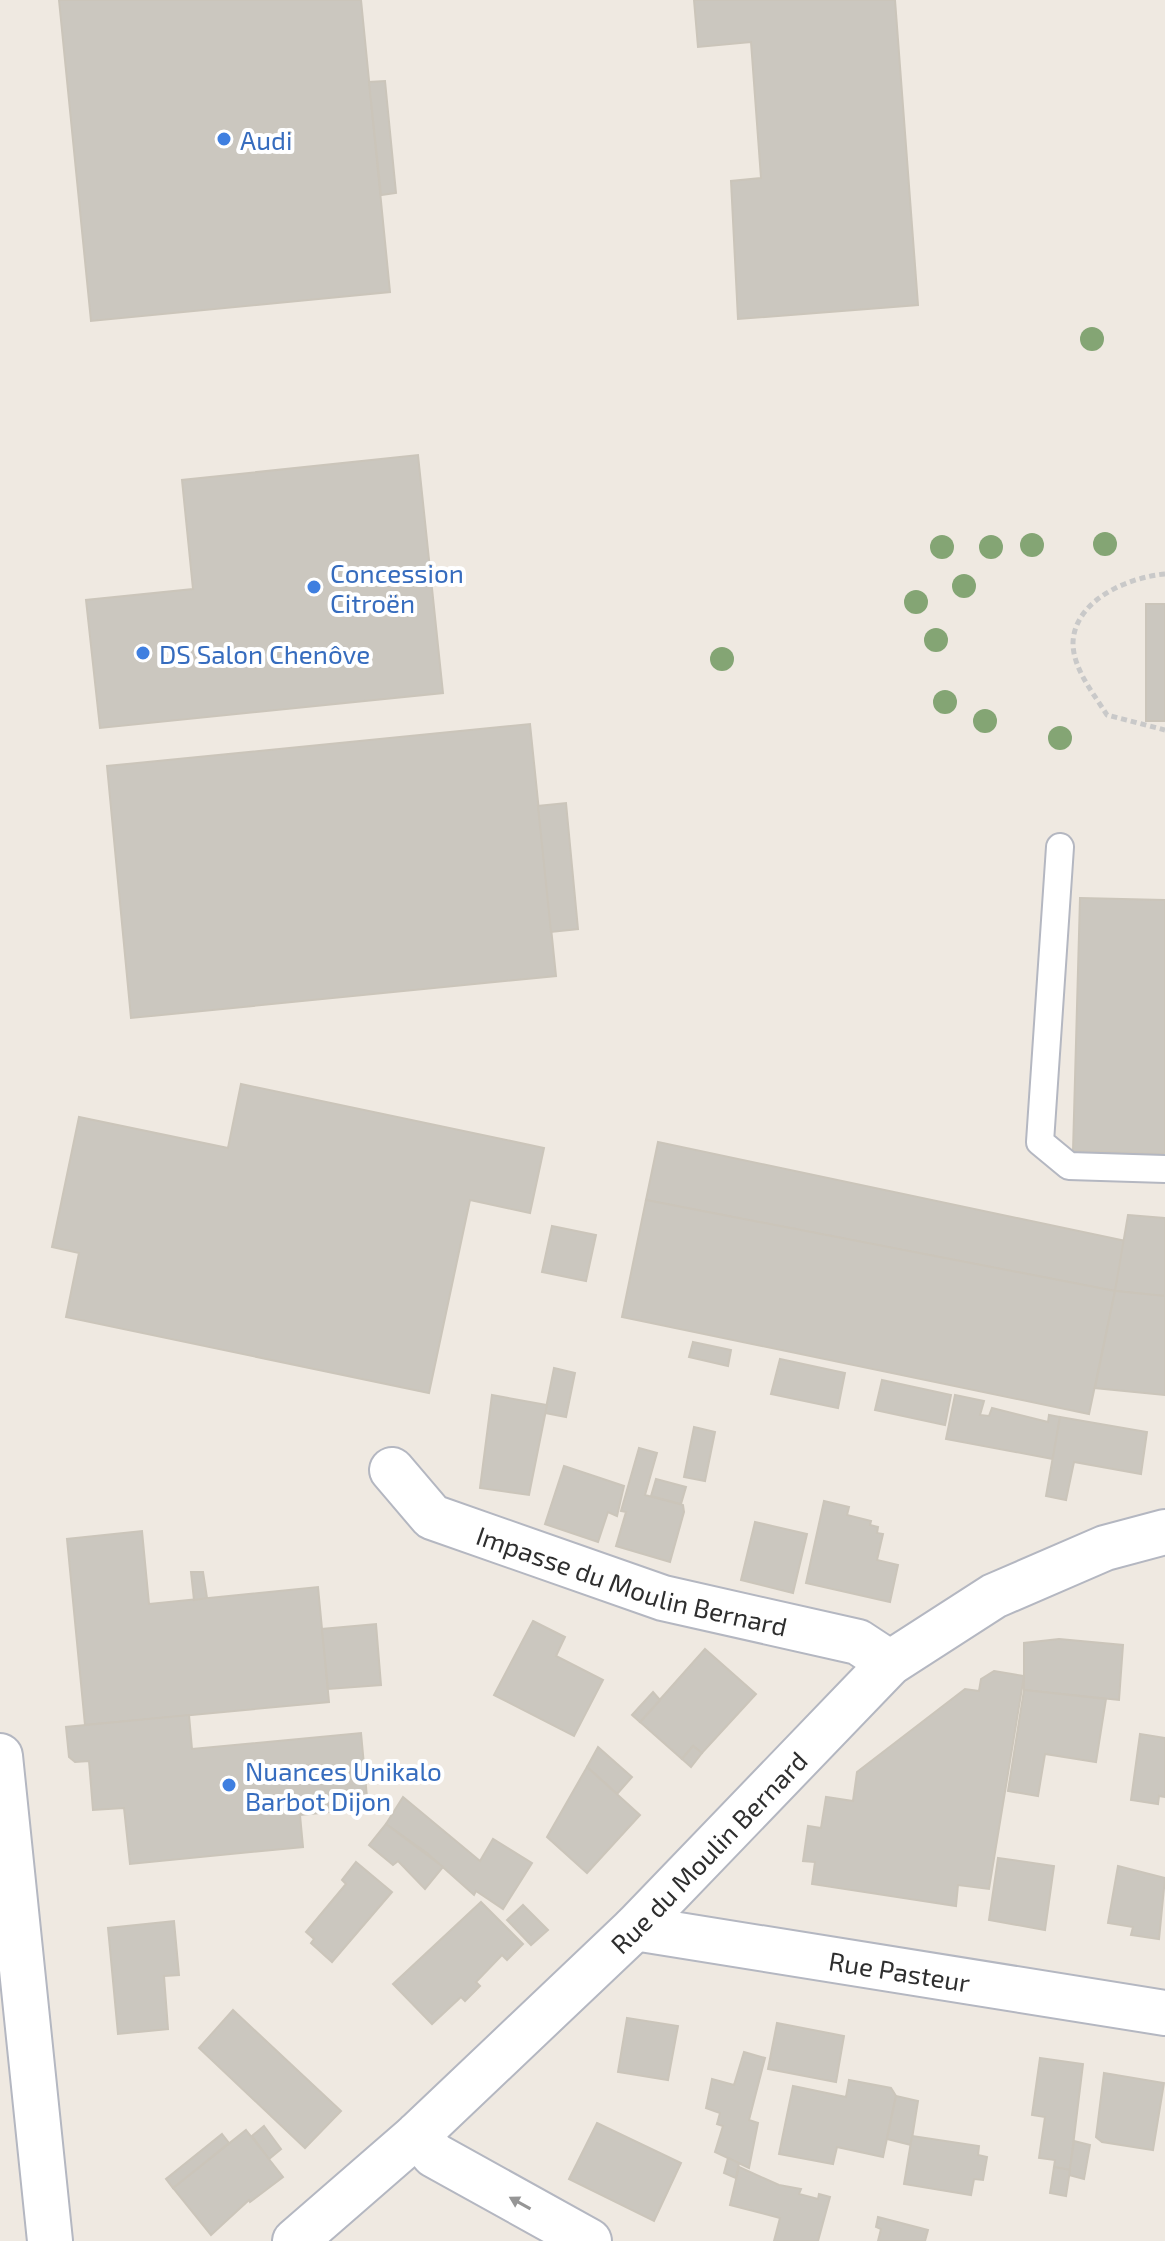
<svg xmlns="http://www.w3.org/2000/svg" width="1165" height="2241" font-family="'Exo 2',sans-serif">
<rect width="100%" height="100%" fill="#efe9e1"/>
<!-- building -->
<g fill="#cbc7bf" stroke="#cbc5ba" stroke-width="2">
<path d="M59,0H361L390,292L91,321Z"/>
<path d="M694,0H895L918,305L738,319L731,181L761,178L751,42L698,47Z"/>
<path d="M385,81L396,193L381,195L369,82Z"/>
<path d="M418,455L443,693L100,728L86,600L193,589L182,480Z"/>
<rect x="1146" y="604" width="19" height="117"/>
<path d="M530,724L556,976L131,1018L107,766Z"/>
<path d="M566,803L578,929L551,932L538,806Z"/>
<path d="M1080,898L1165,900V1154L1073,1151Z"/>
<path d="M241,1084L544,1148L530,1213L470,1200L429,1393L66,1317L79,1253L52,1247L79,1117L228,1148Z"/>
<path d="M658,1142L1126,1241L1115,1291L646,1200Z"/>
<path d="M646,1200L1115,1291L1089,1414L622,1317Z"/>
<path d="M1128,1215L1165,1218V1296L1115,1291Z"/>
<path d="M552,1226L596,1235L586,1281L542,1272Z"/>
<path d="M1115,1291L1165,1296V1395L1095,1388Z"/>
<path d="M693,1342L731,1350L728,1366L689,1357Z"/>
<path d="M780,1359L845,1373L838,1408L771,1394Z"/>
<path d="M554,1368L575,1373L566,1417L545,1413Z"/>
<path d="M882,1380L951,1395L945,1425L875,1410Z"/>
<path d="M492,1395L547,1405L529,1495L480,1488Z"/>
<path d="M955,1395L984,1401L980,1415L989,1416L992,1408L1048,1422L1049,1415L1060,1417L1053,1459L946,1439Z"/>
<path d="M1060,1417L1147,1432L1141,1474L1074,1462L1066,1500L1046,1496Z"/>
<path d="M694,1427L715,1432L705,1481L684,1477Z"/>
<path d="M639,1448L657,1453L645,1495L683,1505L684,1512L670,1562L616,1546L626,1512L621,1511Z"/>
<path d="M564,1466L624,1486L617,1516L608,1512L598,1542L545,1524Z"/>
<path d="M656,1479L686,1487L681,1504L651,1496Z"/>
<path d="M824,1501L849,1507L847,1515L871,1521L870,1525L878,1527L877,1533L883,1534L877,1560L898,1565L890,1602L806,1583Z"/>
<path d="M755,1522L807,1534L793,1593L741,1580Z"/>
<path d="M142,1531L149,1604L318,1587L329,1702L85,1725L67,1539Z"/>
<path d="M191,1572H203L207,1598L194,1600Z"/>
<path d="M533,1621L565,1637L556,1656L603,1680L574,1736L494,1695Z"/>
<path d="M376,1624L381,1685L328,1689L322,1629Z"/>
<path d="M1059,1639L1123,1645L1119,1700L1024,1690V1643Z"/>
<path d="M705,1649L756,1694L702,1753L693,1746L682,1759L640,1722Z"/>
<path d="M994,1671L1024,1676L989,1889L958,1885L956,1906L812,1884L815,1862L803,1861L808,1826L821,1828L826,1797L853,1801L857,1772L965,1689L979,1691L981,1679Z"/>
<path d="M1024,1690L1106,1699L1096,1762L1045,1754L1038,1796L1008,1791Z"/>
<path d="M653,1692L660,1700L640,1722L632,1715Z"/>
<path d="M189,1715L192,1749L361,1733L368,1808L300,1815L303,1847L130,1864L124,1808L93,1810L89,1761L75,1762L69,1757L66,1727Z"/>
<path d="M1140,1734L1165,1738V1797L1159,1796L1158,1804L1131,1800Z"/>
<path d="M693,1746L702,1753L691,1767L682,1759Z"/>
<path d="M598,1747L632,1777L617,1794L587,1767Z"/>
<path d="M587,1767L640,1815L587,1873L547,1837Z"/>
<path d="M403,1797L480,1861L493,1839L532,1863L503,1909L476,1891L474,1895L427,1853L386,1824Z"/>
<path d="M386,1824L443,1867L425,1889L398,1861L393,1865L369,1845Z"/>
<path d="M998,1858L1054,1866L1045,1930L989,1920Z"/>
<path d="M356,1862L392,1892L332,1962L311,1943L314,1939L306,1932L346,1884L342,1880Z"/>
<path d="M1118,1866L1165,1878L1159,1939L1131,1935L1133,1927L1108,1923Z"/>
<path d="M481,1902L523,1944L507,1960L502,1955L476,1982L480,1986L465,2001L461,1997L432,2024L393,1984Z"/>
<path d="M523,1905L548,1930L531,1945L507,1920Z"/>
<path d="M174,1921L179,1975L164,1976L168,2029L118,2034L108,1928Z"/>
<path d="M233,2010L341,2111L305,2148L199,2048Z"/>
<path d="M627,2018L678,2026L668,2080L618,2072Z"/>
<path d="M777,2023L844,2036L836,2082L768,2069Z"/>
<path d="M744,2052L765,2058L749,2120L758,2123L749,2168L715,2152L723,2126L717,2124L720,2113L706,2108L712,2079L734,2085Z"/>
<path d="M1040,2058L1083,2064L1070,2170L1054,2167L1055,2160L1039,2158L1045,2117L1032,2115Z"/>
<path d="M1104,2073L1164,2083L1153,2150L1102,2142L1096,2137Z"/>
<path d="M849,2080L891,2088L896,2096L883,2157L837,2147L833,2164L779,2154L793,2086L846,2097Z"/>
<path d="M896,2096L918,2101L911,2145L887,2139Z"/>
<path d="M597,2123L681,2163L654,2221L569,2179Z"/>
<path d="M264,2126L281,2149L269,2159L252,2136Z"/>
<path d="M246,2130L283,2177L250,2202L249,2200L211,2235L173,2188Z"/>
<path d="M222,2134L229,2143L173,2188L166,2179Z"/>
<path d="M912,2136L979,2146L978,2155L987,2157L983,2180L974,2179L971,2195L904,2184Z"/>
<path d="M1074,2141L1090,2145L1084,2179L1069,2175Z"/>
<path d="M728,2158L739,2163L736,2178L724,2173Z"/>
<path d="M739,2167L779,2185L801,2189L799,2194L818,2199L819,2194L830,2197L818,2241H774L780,2218L730,2205Z"/>
<path d="M1054,2167L1070,2170L1066,2196L1050,2193Z"/>
<path d="M878,2217L928,2230L925,2241H878L881,2229L876,2227Z"/>
</g>
<g fill="none" stroke-linecap="round" stroke-linejoin="round">
<!-- service casing -->
<g stroke="#b4b7c1" stroke-width="30">
<path id="service" d="M1060,847L1040,1142L1069,1166L1165,1169"/>
</g>
<!-- minor casing -->
<g stroke="#b4b7c1" stroke-width="48">
<g id="minor">
<path id="s1" d="M392,1470L432,1517L663,1598L858,1642L890,1663"/>
<path d="M0,1756L50,2241"/>
<path id="s2" d="M635,1928L1165,2013"/>
<path d="M417,2135L434,2155L589,2241"/>
<path id="s3" d="M295,2241L417,2135L635,1928L890,1663L994,1596L1105,1548L1165,1532"/>
</g>
</g>
<!-- path -->
<path stroke="#c9c9c9" stroke-width="5" stroke-dasharray="6 4" stroke-linecap="butt" d="M1165,574C1129,577 1074,600 1073,643C1073,669 1094,694 1107,715L1165,730"/>
<!-- service -->
<use href="#service" stroke="#fff" stroke-width="26"/>
<!-- minor -->
<use href="#minor" stroke="#fff" stroke-width="44"/>
</g>
<!-- trees -->
<g fill="#84a574">
<circle cx="1092" cy="339" r="12"/>
<circle cx="1105" cy="544" r="12"/>
<circle cx="1032" cy="545" r="12"/>
<circle cx="942" cy="547" r="12"/>
<circle cx="991" cy="547" r="12"/>
<circle cx="964" cy="586" r="12"/>
<circle cx="916" cy="602" r="12"/>
<circle cx="936" cy="640" r="12"/>
<circle cx="722" cy="659" r="12"/>
<circle cx="945" cy="702" r="12"/>
<circle cx="985" cy="721" r="12"/>
<circle cx="1060" cy="738" r="12"/>
</g>
<!-- one-way arrows -->
<defs><path id="oneway-solid" d="M-6-.8H1V-3.2L6.5 0L1 3.2V.8H-6Z" transform="scale(2)"/></defs>
<use fill="#969696" href="#oneway-solid" transform="translate(520 2203) rotate(-151)"/>
<!-- markers -->
<g fill="#3f7fe0" stroke="#fff" stroke-width="3">
<circle cx="224" cy="139" r="8"/>
<circle cx="314" cy="587" r="8"/>
<circle cx="143" cy="653" r="8"/>
<circle cx="229" cy="1785" r="8"/>
</g>
<g text-anchor="middle" dominant-baseline="central" stroke-width="8" stroke-linejoin="round" paint-order="stroke">
<!-- shop labels -->
<g font-size="26" fill="#366cbe" stroke="#fff" text-anchor="start">
<text x="240" y="139">Audi</text>
<text x="330" y="572">Concession<tspan x="330" dy="30">Citroën</tspan></text>
<text x="159" y="653">DS Salon Chenôve</text>
<text x="245" y="1770">Nuances Unikalo<tspan x="245" dy="30">Barbot Dijon</tspan></text>
</g>
<!-- street labels -->
<g font-size="26" fill="#2e2e2e" stroke="#fff">
<text stroke="none"><textPath href="#s1" startOffset="272">Impasse du Moulin Bernard</textPath></text>
<text stroke="none"><textPath href="#s3" startOffset="568">Rue du Moulin Bernard</textPath></text>
<text stroke="none"><textPath href="#s2" startOffset="268">Rue Pasteur</textPath></text>
</g>
</g>
</svg>
